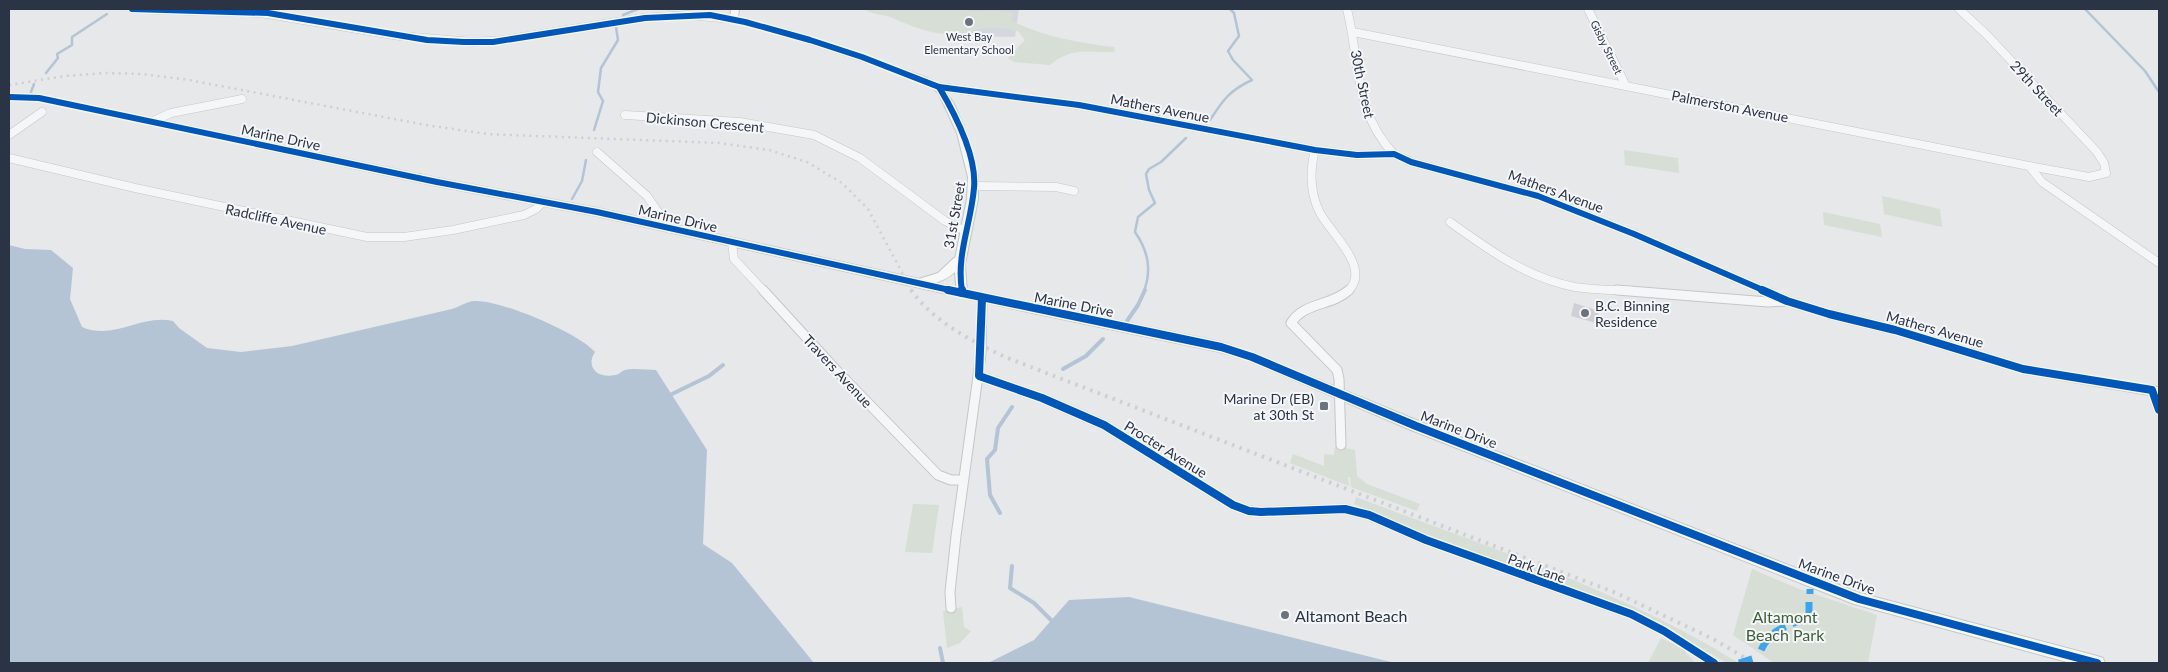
<svg xmlns="http://www.w3.org/2000/svg" width="2168" height="672" font-family="Lato,sans-serif">
<rect width="100%" height="100%" fill="#e6e8ea"/>
<!-- built -->
<path fill="#d4d7dd" d="M875,9H1019L1015,37L966,36Z"/>
<!-- green -->
<g fill="#d6ded6">
<path d="M865,9H954C973,14 994,8 1013,13L1012,21C1044,37 1080,43 1114,47L1115,52C1088,53 1073,46 1050,65L1014,62L1008,58L1025,40L1018,31C1006,29 992,26 980,29C970,31 960,34 949,34C929,34 909,25 890,17C882,14 871,15 865,9Z"/>
<path d="M1624,150L1678,158L1679,173L1625,165Z"/>
<path d="M1882,196L1940,209L1942,227L1884,214Z"/>
<path d="M1823,212L1880,224L1882,237L1824,225Z"/>
<path d="M1335,446L1355,450L1357,476L1367,484L1420,504L1417,511L1351,487L1350,477H1348L1349,486L1290,463L1293,454L1324,466V454L1334,455Z"/>
<path d="M1356,497C1484,546 1619,589 1737,662L1727,663L1667,628L1442,541L1354,504Z"/>
<path d="M913,504L939,505L932,553L905,552Z"/>
<path d="M1752,569L1799,589L1877,615L1868,663H1774L1733,635Z"/>
<path d="M962,607L964,627L971,631L960,643L947,648L943,611Z"/>
<path d="M1661,638L1683,649L1695,663H1648Z"/>
</g>
<!-- water -->
<g fill="#b4c4d5">
<path d="M9,245L25,249L51,250L73,268L70,299L82,327C114,341 140,314 173,321L179,328L207,348L241,352L292,346L452,309C459,307 468,301 474,301C499,299 579,333 595,352C585,367 598,379 615,375C619,375 621,371 625,370C634,368 647,370 656,370L707,450L703,544L732,563L814,663H9Z"/>
<path d="M1129,597L1395,663H988L1034,640L1069,600Z"/>
</g>
<g fill="none" stroke-linecap="round" stroke-linejoin="round">
<!-- stream-far1 -->
<g stroke="#b4c4d5" stroke-width="2.5">
<path d="M2085,9L2145,71L2159,92"/>
<path d="M623,15L638,9"/>
<path d="M46,73L58,58L57,54L72,45V37L107,14"/>
<path d="M31,92L34,84"/>
<path d="M1210,120C1223,100 1230,90 1252,80L1233,60L1228,51L1239,36L1234,13L1230,9"/>
<path d="M594,130L603,101L598,92L601,68L618,40L616,27"/>
<path d="M572,199L582,181L586,160"/>
<path d="M1144,291C1152,269 1148,251 1135,232L1138,217L1155,203L1149,190L1146,174L1149,169L1161,162L1186,138"/>
</g>
<!-- stream -->
<g stroke="#b4c4d5" stroke-width="4">
<path d="M1127,321L1138,305L1145,290"/>
<path d="M1063,369L1086,356L1103,339"/>
<path d="M672,394L709,376L723,365"/>
<path d="M1000,513L990,495L987,459L995,450L998,428L1012,407"/>
<path d="M1012,566L1010,588L1034,603L1051,620"/>
<path d="M940,648L943,663"/>
</g>
</g>
<!-- building -->
<path fill="#ced0d3" d="M1574,303L1599,311L1596,323L1571,316Z"/>
<g fill="none" stroke-linecap="round" stroke-linejoin="round">
<!-- minor-far1 casing -->
<g stroke="#c4c6c8" stroke-width="9">
<g id="minor-far1">
<path d="M132,9L261,13L400,36L474,42L504,40L643,18L688,15L733,19"/>
<path d="M1347,9C1360,61 1354,113 1394,154"/>
<path d="M1588,9L1626,86"/>
<path d="M1353,32L2029,166L2089,177L2106,173L2104,163L2097,152L1986,34L1959,9"/>
<path d="M939,87L1079,105L1315,150L1357,155L1394,154L1411,162L1538,196L1634,234L1765,291"/>
<path d="M625,115L740,122L814,135L860,158L945,221L965,231"/>
<path d="M151,122L171,113L242,99"/>
<path d="M9,135L42,112"/>
<path d="M1315,150C1310,170 1310,192 1319,211C1328,231 1373,268 1348,291"/>
<path d="M597,152L647,196L670,229"/>
<path d="M9,158L135,188L367,237H404L453,230L524,215L536,209L542,203"/>
<path d="M2029,166L2042,182L2159,263"/>
<path d="M974,186L1056,187L1074,191"/>
<path d="M1450,222C1489,250 1527,278 1575,287C1594,290 1614,290 1633,291"/>
<path d="M732,243L734,259L764,291"/>
</g>
</g>
<!-- minor casing -->
<g stroke="#c4c6c8" stroke-width="11">
<g id="minor">
<path d="M763,290L837,371L938,475L951,480H963"/>
<path d="M1617,290L1768,302L1785,301"/>
<path d="M1762,290L1787,301L1829,314L1895,330L2023,369L2159,392"/>
<path d="M979,376L1042,398L1104,425L1233,505L1249,511L1261,512L1345,509L1369,515L1426,540L1631,614L1664,631L1714,663"/>
<path d="M2152,390L2159,410"/>
<path d="M1341,445L1339,379L1337,370L1291,323C1304,302 1332,306 1349,290"/>
<path d="M951,608L950,592L956,536L981,354L982,298"/>
</g>
</g>
<!-- tertiary casing -->
<g stroke="#c4c6c8" stroke-width="2">
<path id="tertiary" d="M731,9H739L738,18L816,39L925,77L941,85L954,104L966,133L978,177V199L965,264L967,293L966,296L962,297L957,293L954,264L967,199L968,177L957,133L939,94C927,79 905,77 888,70C836,52 784,34 730,21Z"/>
</g>
<!-- secondary casing -->
<g stroke="#c4c6c8" stroke-width="2">
<path id="secondary" d="M9,94L39,95L437,178L597,208L919,279L938,273L954,258L958,257L964,261C957,272 948,279 935,283L1221,342L1256,354L1421,422L1860,593L2097,656L2103,658L2105,663H2071L1854,604L1411,430L1248,360L1220,352L1028,312L597,216L437,186L39,101L9,100Z"/>
</g>
<!-- minor-far1 -->
<use href="#minor-far1" stroke="#f5f6f7" stroke-width="8"/>
<!-- minor -->
<use href="#minor" stroke="#f5f6f7" stroke-width="9"/>
<!-- tertiary -->
<use href="#tertiary" fill="#f5f6f7" fill-rule="evenodd"/>
<!-- secondary -->
<use href="#secondary" fill="#f8f8f8" fill-rule="evenodd"/>
<!-- rail-far1 -->
<path stroke="#cecfd2" stroke-width="2.5" stroke-dasharray="2 4.5" stroke-linecap="butt" d="M9,85L65,76L105,73L142,74L189,80L426,125L487,134L719,143L769,150L807,162L842,183L868,209L912,291"/>
<!-- rail -->
<path stroke="#cecfd2" stroke-width="4" stroke-dasharray="2.5 5.5" stroke-linecap="butt" d="M911,290C934,322 970,340 1005,357L1616,593L1713,639L1754,663"/>
<!-- quiet -->
<g stroke="#3ea3ec" stroke-width="7" stroke-dasharray="14 7" stroke-linecap="butt">
<path d="M1810,589V594"/>
<path d="M1761,650C1773,625 1788,629 1809,615V602"/>
<path d="M1739,663L1755,658"/>
</g>
<!-- cycleway-far1 casing -->
<g stroke="#f4f6f9" stroke-width="9">
<g id="cycleway-far1">
<path d="M132,9L268,13L427,40L464,42H493L645,18L710,15L745,22L810,40L862,57L939,87L1079,105L1315,150L1357,155L1394,154L1411,162L1538,196L1634,234L1765,291"/>
<path d="M939,87C955,114 977,157 974,188C971,224 956,255 962,291"/>
<path d="M9,97L39,98L437,182L597,212L954,291"/>
</g>
</g>
<!-- cycleway casing -->
<g stroke="#f4f6f9" stroke-width="11">
<g id="cycleway">
<path d="M948,290L1221,347L1252,357L1416,426L1859,599L2097,663"/>
<path d="M962,290V293"/>
<path d="M1762,290L1787,301L1829,314L1895,330L2023,369L2152,390L2159,410"/>
<path d="M982,298L979,376L1042,398L1104,425L1233,505L1249,511L1261,512L1345,509L1369,515L1426,540L1631,614L1664,631L1714,663"/>
</g>
</g>
<!-- cycleway-far1 -->
<use href="#cycleway-far1" stroke="#0057b8" stroke-width="6"/>
<!-- cycleway -->
<use href="#cycleway" stroke="#0057b8" stroke-width="8"/>
</g>
<!-- markers -->
<g fill="#6c737f" stroke="#f4f6f9" stroke-width="2">
<circle cx="969" cy="22" r="5"/>
<circle cx="1585" cy="313" r="5"/>
<rect x="1319" y="401" width="10" height="10" rx="2.5"/>
<circle cx="1285" cy="615" r="5"/>
</g>
<g text-anchor="middle" dominant-baseline="central" stroke-width="4" stroke-linejoin="round" paint-order="stroke">
<!-- far-poi labels -->
<g font-size="11" fill="#2b3445" stroke="#f4f6f9">
<text x="969" y="36">West Bay<tspan x="969" dy="13">Elementary School</tspan></text>
</g>
<!-- far-street labels -->
<g font-size="11" fill="#2b3445" stroke="#f4f6f9">
<text transform="translate(1607 47) rotate(64)">Gisby Street</text>
</g>
<!-- street labels -->
<g font-size="14" fill="#2b3445" stroke="#f4f6f9">
<text transform="translate(1363 84) rotate(78)">30th Street</text>
<text transform="translate(2037 88) rotate(47)">29th Street</text>
<text transform="translate(1730 106) rotate(11)">Palmerston Avenue</text>
<text transform="translate(1160 108) rotate(11)">Mathers Avenue</text>
<text transform="translate(705 122) rotate(5)">Dickinson Crescent</text>
<text transform="translate(281 137) rotate(12)">Marine Drive</text>
<text transform="translate(1556 191) rotate(20)">Mathers Avenue</text>
<text transform="translate(954 215) rotate(-80)">31st Street</text>
<text transform="translate(678 218) rotate(13)">Marine Drive</text>
<text transform="translate(276 219) rotate(12)">Radcliffe Avenue</text>
<text transform="translate(1074 304) rotate(11)">Marine Drive</text>
<text transform="translate(1935 329) rotate(16)">Mathers Avenue</text>
<text transform="translate(838 371) rotate(47)">Travers Avenue</text>
<text transform="translate(1459 429) rotate(21)">Marine Drive</text>
<text transform="translate(1166 449) rotate(32)">Procter Avenue</text>
<text transform="translate(1537 568) rotate(20)">Park Lane</text>
<text transform="translate(1837 576) rotate(20)">Marine Drive</text>
</g>
<!-- poi labels -->
<g font-size="14" fill="#2b3445" stroke="#f4f6f9" text-anchor="start">
<text x="1595" y="305">B.C. Binning<tspan x="1595" dy="16">Residence</tspan></text>
<text x="1314" y="398" text-anchor="end">Marine Dr (EB)<tspan x="1314" dy="16">at 30th St</tspan></text>
</g>
<!-- near-poi labels -->
<g font-size="16" fill="#2b3445" stroke="#f4f6f9" text-anchor="start">
<text x="1295" y="615">Altamont Beach</text>
</g>
<!-- near-park labels -->
<g font-size="16" fill="#3f6138" stroke="#f4f6f9">
<text x="1785" y="616">Altamont<tspan x="1785" dy="18">Beach Park</tspan></text>
</g>
</g>
<!-- border -->
<rect width="2168" height="672" fill="none" stroke="#2b3445" stroke-width="20"/>
</svg>
